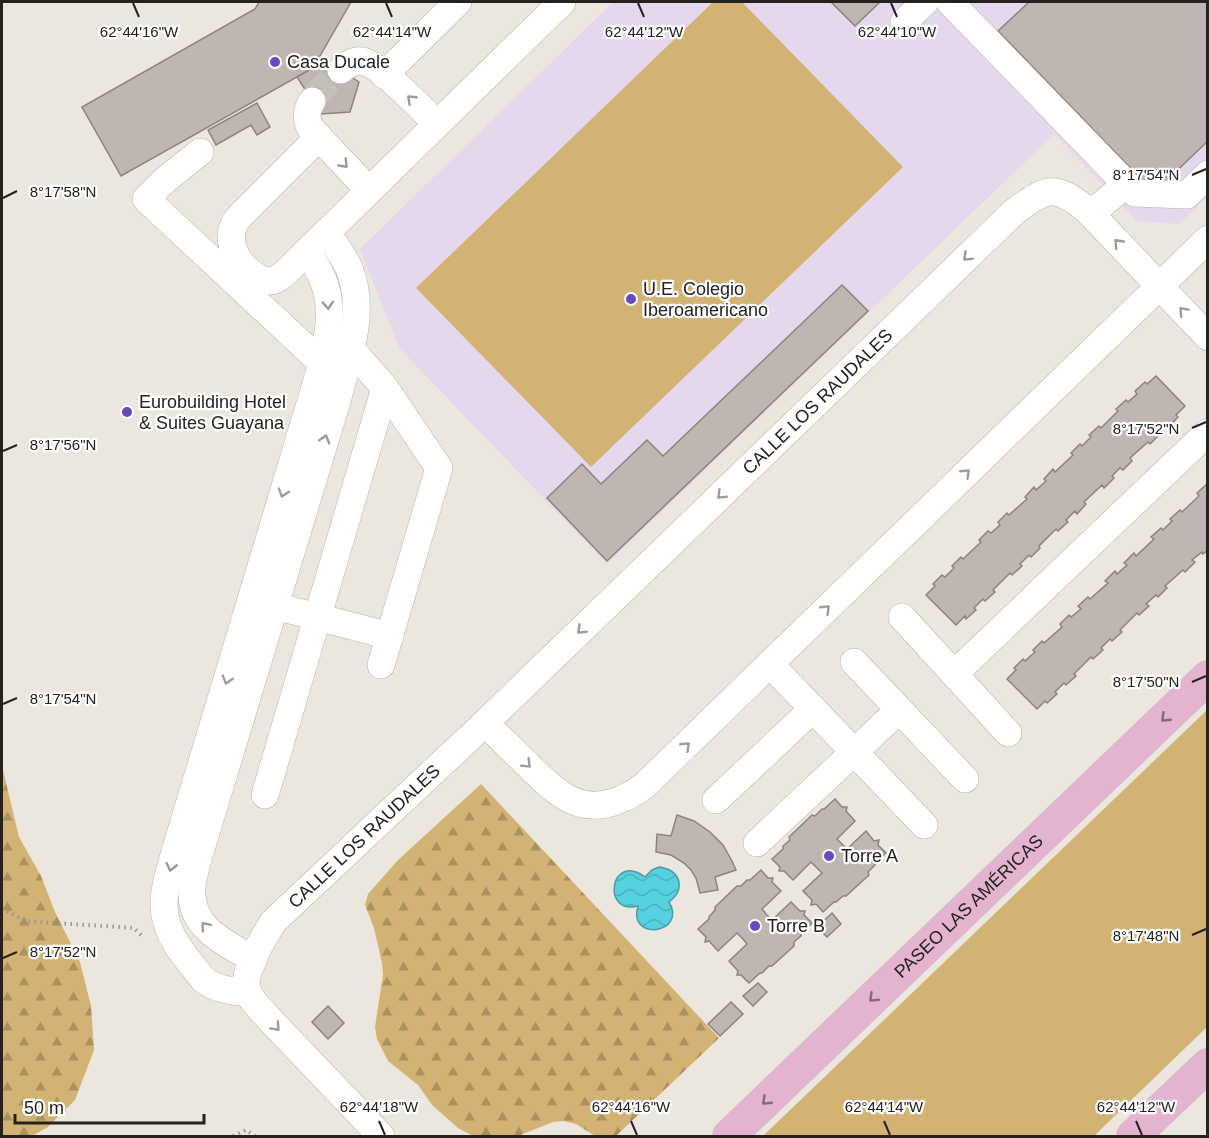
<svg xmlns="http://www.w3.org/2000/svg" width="1209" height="1138" font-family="Helvetica,sans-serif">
<defs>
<pattern id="forest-firs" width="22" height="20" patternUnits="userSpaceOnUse" patternTransform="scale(1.5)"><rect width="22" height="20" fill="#d3b373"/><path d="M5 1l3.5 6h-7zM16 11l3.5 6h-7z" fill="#ab915e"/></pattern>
<pattern id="water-waves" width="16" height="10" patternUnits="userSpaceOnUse" patternTransform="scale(1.5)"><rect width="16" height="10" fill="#56d1df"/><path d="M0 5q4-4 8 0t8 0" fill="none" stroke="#4bb3bf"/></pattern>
</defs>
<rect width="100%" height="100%" fill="#ebe7de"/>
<!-- education -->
<path fill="#e5d8ec" d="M613,2H1207V197L1179,224L1137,221L1054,134L607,564L400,349L360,249Z"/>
<!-- grass -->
<g fill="#d3b373">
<path d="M713,2H742L903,167L591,467L416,288Z"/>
<path d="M1207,710V1027L1094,1136H763Z"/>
</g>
<!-- forest -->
<g fill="url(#forest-firs)">
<path d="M2,766L19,837L41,876L55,912L80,962L91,1006L94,1050L75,1100L48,1127L32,1136H2Z"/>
<path d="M481,784L719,1038L616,1136H595L576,1124L564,1121L553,1122L518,1136H473L458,1128L432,1105L418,1085L388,1061L377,1039L375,1027L383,975L382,963L374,928L365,905L368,894L398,860Z"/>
</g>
<!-- water -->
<path fill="url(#water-waves)" stroke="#479ca5" stroke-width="1.5" d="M659,867C681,870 686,889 669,902C688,934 627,942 638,906C601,916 610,851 645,877L652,870Z"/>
<!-- building -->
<g fill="#bfb5b1" stroke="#8c837f" stroke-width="1.5">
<path d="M259,2H351L313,68L121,176L82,107L255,9Z"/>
<path d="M831,2H880L855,26Z"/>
<path d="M1029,2H1208V141L1166,181L1142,180L998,31Z"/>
<path d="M320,56L359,82L350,112L321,114L297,77L313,68Z"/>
<path d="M257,103L270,127L257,135L251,125L216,145L208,130Z"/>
<path d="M842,285L868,311L607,561L547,498L582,464L601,484L647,440L663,456Z"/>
<path d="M1156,376L1185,406L1176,415L1178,417L1169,426L1166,424L1157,433L1159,435L1150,444L1148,442L1130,458L1132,461L1123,470L1120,468L1112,476L1114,478L1104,488L1102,485L1084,502L1086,504L1077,514L1075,511L1066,520L1068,522L1058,531L1056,529L1039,546L1040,548L1031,557L1029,555L1020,564L1022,566L1012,575L1010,573L993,590L995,592L985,601L983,599L974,608L976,610L966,619L965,616L956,625L926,595L935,586L933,584L942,575L945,577L954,568L952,566L961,557L963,559L981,542L979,540L988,531L991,533L1000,525L998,522L1007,513L1009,515L1027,499L1025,497L1034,487L1036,490L1046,481L1044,479L1053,469L1055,472L1073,455L1071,453L1080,444L1082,446L1091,437L1089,435L1099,426L1101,428L1118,411L1116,409L1126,400L1128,402L1137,394L1135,391L1145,382L1147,384Z"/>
<path d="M1207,484L1208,550L1203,554L1202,552L1192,560L1195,562L1185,572L1183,570L1165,586L1167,588L1158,597L1156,595L1146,604L1149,606L1139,615L1137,613L1120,630L1122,632L1112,641L1110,639L1101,648L1103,650L1093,659L1091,657L1074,674L1076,676L1066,685L1064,683L1055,692L1057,694L1047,703L1045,701L1037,709L1007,679L1016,670L1014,668L1023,659L1025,661L1035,652L1033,650L1042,641L1044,643L1062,627L1060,624L1069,615L1071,617L1081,609L1078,606L1088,597L1090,599L1108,583L1105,581L1115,571L1117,574L1127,565L1124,563L1134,553L1136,556L1154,539L1151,537L1161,528L1163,530L1172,521L1170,519L1180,510L1182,512L1199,496L1197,493Z"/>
<path d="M835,799L842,807H847L846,811L855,821L837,839L847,849L866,831L874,841L879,840L878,845L886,853L875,863V865L868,872L869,875L846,896H843L836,902H834L823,912L816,904L811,905L812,900L803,891L822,873L811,862L793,880L784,871H779L780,867L772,859L783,849V846L790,840L789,837L812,815L815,816L822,809H824Z"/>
<path d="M677,815L694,821L710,832L723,845L732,861L736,870L715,877L718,890L700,893L696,878L691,870L684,863L671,855L656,852L657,834L671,836Z"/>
<path d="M761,870L768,878H773L772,882L781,891L762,909L767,915L772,920L791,902L800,911H805L804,915L812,923L801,934V936L794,942V946L772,966H769L762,973H760L749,983L741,975H737L738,971L729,961L747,944L743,939L737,933L718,951L709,941L705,942L706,937L698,929L709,919V917L715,910V907L737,886H741L747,880H750Z"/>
<path d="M832,913L841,924L827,937L817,927Z"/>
<path d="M758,983L767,992L753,1006L743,996Z"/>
<path d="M731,1002L743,1014L720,1036L708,1024Z"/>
<path d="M328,1006L344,1023L328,1039L312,1022Z"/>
</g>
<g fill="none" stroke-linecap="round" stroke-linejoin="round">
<!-- minor-tunnel -->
<path stroke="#c3c0b8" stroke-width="27" stroke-dasharray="27 14" stroke-linecap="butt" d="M312,101L324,86L341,70"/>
<!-- minor casing -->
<g stroke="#b8b4ac" stroke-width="28">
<g id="minor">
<path d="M950,2L1135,193L1187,195L1208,174"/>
<path d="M904,22L925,2"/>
<path d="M341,70C347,65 353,60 362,61C378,63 423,110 437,124"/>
<path d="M384,75L458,2"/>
<path d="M312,101C306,111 305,119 311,129L369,190"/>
<path d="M319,137L240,216C224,233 232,257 249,271C255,276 262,281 270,281C276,281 279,277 283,275L562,2"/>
<path d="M200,152L164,181L146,199L322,363"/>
<path d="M1091,214L1126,184"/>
<path d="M339,346L350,348L385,388L439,468L381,665"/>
<path d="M275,606L390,636"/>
<path d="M902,617L1008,733"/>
<path d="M854,662L965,779"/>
<path d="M770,664L924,825"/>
<path d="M954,674L1208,432"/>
<path d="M485,723C500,738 516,753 531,768C559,796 583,817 624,798C631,795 638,790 644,786L1208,239"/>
<path d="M265,795L385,388"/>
<path d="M716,800L813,709"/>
<path d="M757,843L899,710"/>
<path d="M253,959C227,944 192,929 192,894C191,883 195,872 197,862L337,401C348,358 367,312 349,268C343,255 334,244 327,232"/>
<path d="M248,993C233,991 217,990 204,980C187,959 165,936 164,907C163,890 170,871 174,855L313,394C323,358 338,316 323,280C319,270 313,260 307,251"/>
<path id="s1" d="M381,1136L273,1023L255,1003L248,993L246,982L248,972L259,946L273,922L485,723L1014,212C1046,188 1054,183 1087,210L1208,337"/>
</g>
</g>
<!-- major casing -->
<g stroke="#c6c6c5" stroke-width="34">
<g id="major">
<path id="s2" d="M729,1136L1208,677"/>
<path d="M1133,1136L1208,1065"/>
</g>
</g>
<!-- path -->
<g stroke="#999690" stroke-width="4" stroke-dasharray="1.5 4.5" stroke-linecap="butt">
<path d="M2,908L25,921L134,928L143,937"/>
<path d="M233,1136L246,1130L255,1136"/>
</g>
<!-- minor -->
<use href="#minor" stroke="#fff" stroke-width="27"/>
<!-- major -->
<use href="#major" stroke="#e3b3d0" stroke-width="33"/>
</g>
<!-- one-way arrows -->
<defs><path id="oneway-chevron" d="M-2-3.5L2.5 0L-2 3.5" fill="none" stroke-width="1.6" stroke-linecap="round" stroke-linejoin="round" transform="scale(1.5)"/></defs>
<g stroke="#9c9c9a">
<use href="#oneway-chevron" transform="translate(411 99) rotate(-137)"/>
<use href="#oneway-chevron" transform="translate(344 164) rotate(46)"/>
<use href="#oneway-chevron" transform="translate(1118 243) rotate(-134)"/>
<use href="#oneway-chevron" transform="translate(967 257) rotate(136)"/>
<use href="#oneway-chevron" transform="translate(328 305) rotate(86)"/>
<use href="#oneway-chevron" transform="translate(1183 311) rotate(-133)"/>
<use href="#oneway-chevron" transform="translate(325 439) rotate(-73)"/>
<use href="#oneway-chevron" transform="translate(966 473) rotate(-44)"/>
<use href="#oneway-chevron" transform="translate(283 493) rotate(107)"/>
<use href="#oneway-chevron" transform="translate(721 495) rotate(136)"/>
<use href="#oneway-chevron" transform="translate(826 609) rotate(-44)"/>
<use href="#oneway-chevron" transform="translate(581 630) rotate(136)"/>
<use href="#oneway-chevron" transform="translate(227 680) rotate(107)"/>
<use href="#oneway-chevron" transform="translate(686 746) rotate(-44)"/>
<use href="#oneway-chevron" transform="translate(527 764) rotate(45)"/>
<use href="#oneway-chevron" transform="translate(171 867) rotate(103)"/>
<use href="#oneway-chevron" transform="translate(205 926) rotate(-130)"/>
<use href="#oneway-chevron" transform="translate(276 1027) rotate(47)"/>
</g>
<g stroke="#836a78">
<use href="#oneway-chevron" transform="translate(1165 718) rotate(136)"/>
<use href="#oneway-chevron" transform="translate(873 998) rotate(136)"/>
<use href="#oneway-chevron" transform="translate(766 1101) rotate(136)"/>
</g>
<!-- ticks -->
<path fill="none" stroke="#23221f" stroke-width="2" d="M133,3L139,17M386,3L392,17M638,3L644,17M891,3L897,17M1192,175L1206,169M3,198L17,191M1192,428L1206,422M3,451L17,445M1192,682L1206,676M3,704L17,698M1192,935L1206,929M3,958L17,952M379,1121L385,1135M631,1121L637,1135M884,1121L890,1135M1136,1121L1142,1135"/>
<!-- markers -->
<g fill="#6748c1" stroke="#fff" stroke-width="2">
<circle cx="275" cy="62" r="6"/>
<circle cx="631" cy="299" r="6"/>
<circle cx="127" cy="412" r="6"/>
<circle cx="829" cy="856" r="6"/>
<circle cx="755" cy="926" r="6"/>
</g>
<g text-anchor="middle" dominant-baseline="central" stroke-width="4.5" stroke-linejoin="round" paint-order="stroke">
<!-- poi labels -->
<g font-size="18" fill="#23221f" stroke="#fff" text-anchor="start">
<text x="287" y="62">Casa Ducale</text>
<text x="643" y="289">U.E. Colegio<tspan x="643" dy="21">Iberoamericano</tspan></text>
<text x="139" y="402">Eurobuilding Hotel<tspan x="139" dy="21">&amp; Suites Guayana</tspan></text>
<text x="841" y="856">Torre A</text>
<text x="767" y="926">Torre B</text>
</g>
<!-- street labels -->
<g font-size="18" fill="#23221f" stroke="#fff">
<text stroke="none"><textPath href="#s1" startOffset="1026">CALLE LOS RAUDALES</textPath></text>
<text stroke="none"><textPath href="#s1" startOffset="398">CALLE LOS RAUDALES</textPath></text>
<text stroke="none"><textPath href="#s2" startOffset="332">PASEO LAS AMÉRICAS</textPath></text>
</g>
</g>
<g font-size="15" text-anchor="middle" fill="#23221f" stroke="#fff" stroke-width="4.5" stroke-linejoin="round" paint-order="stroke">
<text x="139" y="37">62°44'16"W</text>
<text x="392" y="37">62°44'14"W</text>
<text x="644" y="37">62°44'12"W</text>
<text x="897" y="37">62°44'10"W</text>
<text x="1146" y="180">8°17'54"N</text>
<text x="63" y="197">8°17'58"N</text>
<text x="1146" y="434">8°17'52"N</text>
<text x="63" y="450">8°17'56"N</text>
<text x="1146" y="687">8°17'50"N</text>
<text x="63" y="704">8°17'54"N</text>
<text x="1146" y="941">8°17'48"N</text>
<text x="63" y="957">8°17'52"N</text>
<text x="379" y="1112">62°44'18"W</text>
<text x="631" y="1112">62°44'16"W</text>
<text x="884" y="1112">62°44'14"W</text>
<text x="1136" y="1112">62°44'12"W</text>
</g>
<!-- border -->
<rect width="1209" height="1138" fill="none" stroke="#23221f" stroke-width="6"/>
<!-- scale -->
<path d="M15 1114v9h189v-9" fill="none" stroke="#23221f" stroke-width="3"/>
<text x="24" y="1114" font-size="18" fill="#23221f" stroke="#ffffff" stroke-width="4.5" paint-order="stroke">50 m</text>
</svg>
